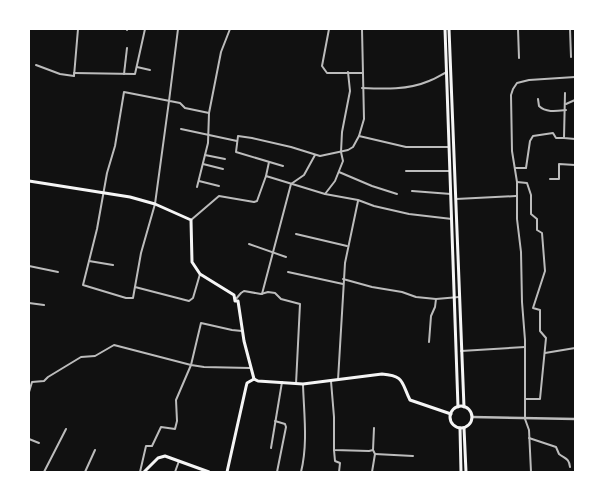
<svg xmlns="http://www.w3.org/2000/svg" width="604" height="501" font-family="Spectral,serif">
<rect width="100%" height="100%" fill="#111"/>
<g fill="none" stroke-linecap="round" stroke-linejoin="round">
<!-- minor -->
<g stroke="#bcbcbc" stroke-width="2">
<path d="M178,29L169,101L155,204L141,253L133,298H126L83,285L97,229L107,173L115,146L124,92L180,103L185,108L209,113"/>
<path d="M329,29L322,66L327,73H362"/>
<path d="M449,29H533"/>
<path d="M518,29L519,58"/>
<path d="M570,29L571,57"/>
<path d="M127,30V29"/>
<path d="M36,65L60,74L74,76L78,29"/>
<path d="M137,67L150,70"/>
<path d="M74,73L135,74L145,29"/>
<path d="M124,74L127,48"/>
<path d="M362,88C384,89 408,90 429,81C435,79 441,75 447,72"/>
<path d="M565,93L564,138L575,139"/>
<path d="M538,99L539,106C546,113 557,111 566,110"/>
<path d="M566,104L575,100"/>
<path d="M181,129L237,141"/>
<path d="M359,136L406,147H448"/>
<path d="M205,155L225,159"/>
<path d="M203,164L223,169"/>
<path d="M283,166L236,152L238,136L252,138L291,147L320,156L348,150L353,147L359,136L364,119L362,29"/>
<path d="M515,168H526L530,141L533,136L553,133L556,138H564"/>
<path d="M406,171H450"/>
<path d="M339,172L372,186L397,194"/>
<path d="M266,176L269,162"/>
<path d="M550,179H559V164L575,165"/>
<path d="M199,181L219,186"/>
<path d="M517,182L527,183L531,195V214L537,219V230L542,233L545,271L533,308L540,310V331L546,338L540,399H526"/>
<path d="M197,187L208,143L209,113L221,52L230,29"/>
<path d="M412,191L451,194"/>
<path d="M325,194L335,181L343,161L341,152L342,132L350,91L348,72"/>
<path d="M456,199L516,196"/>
<path d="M191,220L219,196L254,202L257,201L266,176L325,194L358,200L374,206L409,214L452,219"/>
<path d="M296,234L347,246"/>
<path d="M249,244L286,257"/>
<path d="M89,261L113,265"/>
<path d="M29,266L58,272"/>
<path d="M288,272L343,284"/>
<path d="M343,279L372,287L402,292L416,297L436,299L459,297"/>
<path d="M135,287L189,301L193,298L200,274"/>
<path d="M262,294L291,184L304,175L315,155"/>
<path d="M235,300L241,293L244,291L261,294L268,292L275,293L281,299L300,304L296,384"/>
<path d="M29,303L44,305"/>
<path d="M429,342L431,316L435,307L436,299"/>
<path d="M461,351L525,347"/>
<path d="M545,353L575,348"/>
<path d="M338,380L345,263L358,201"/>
<path d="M331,381L334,417V450L369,451L373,450L375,454L372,472"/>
<path d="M29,392L32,382L44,381L48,377L81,357L95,356L114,345L191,365L204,367L250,368"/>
<path d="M275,421L285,424L286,427L277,472"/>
<path d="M529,438L556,447L559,454C565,459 569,458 570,467"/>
<path d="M29,439L39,443"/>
<path d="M271,448L282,382"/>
<path d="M334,450L335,461L340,463L339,472"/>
<path d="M373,450L374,428"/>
<path d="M375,454L413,456"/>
<path d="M44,472L66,429"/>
<path d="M85,472L95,450"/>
<path d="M140,472L146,446H152L161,427L175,429L177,421L176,400L191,365L201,323L232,330L242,331"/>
<path d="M175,472L179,461"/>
<path d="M301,472C308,444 304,414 303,385"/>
<path d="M531,472L529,430L525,419V340L522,302L521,252L517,219V182L512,151L511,95L513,89L517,83L529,80L575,77"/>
</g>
<!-- tertiary -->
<path stroke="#bcbcbc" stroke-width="2.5" d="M472,417L575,419"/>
<!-- secondary -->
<g stroke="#f5f5f5" stroke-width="3">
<path d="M445,29L458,407"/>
<path d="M449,29L464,407"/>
<path d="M29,181L130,197L155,204L191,220L192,262L200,274L234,295L235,301H238L244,341L254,379"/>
<path d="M254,379L258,381L303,384L382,374C405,376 401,382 410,400L451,414"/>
<circle cx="461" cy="417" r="11"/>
<path d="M460,428L461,472"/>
<path d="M464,428L466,472"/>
<path d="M144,472L158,458L165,456L209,472"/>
<path d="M227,472L246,387L247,383L254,379"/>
</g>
</g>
<!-- border -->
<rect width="604" height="501" fill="none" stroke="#ffffff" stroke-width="60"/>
</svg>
